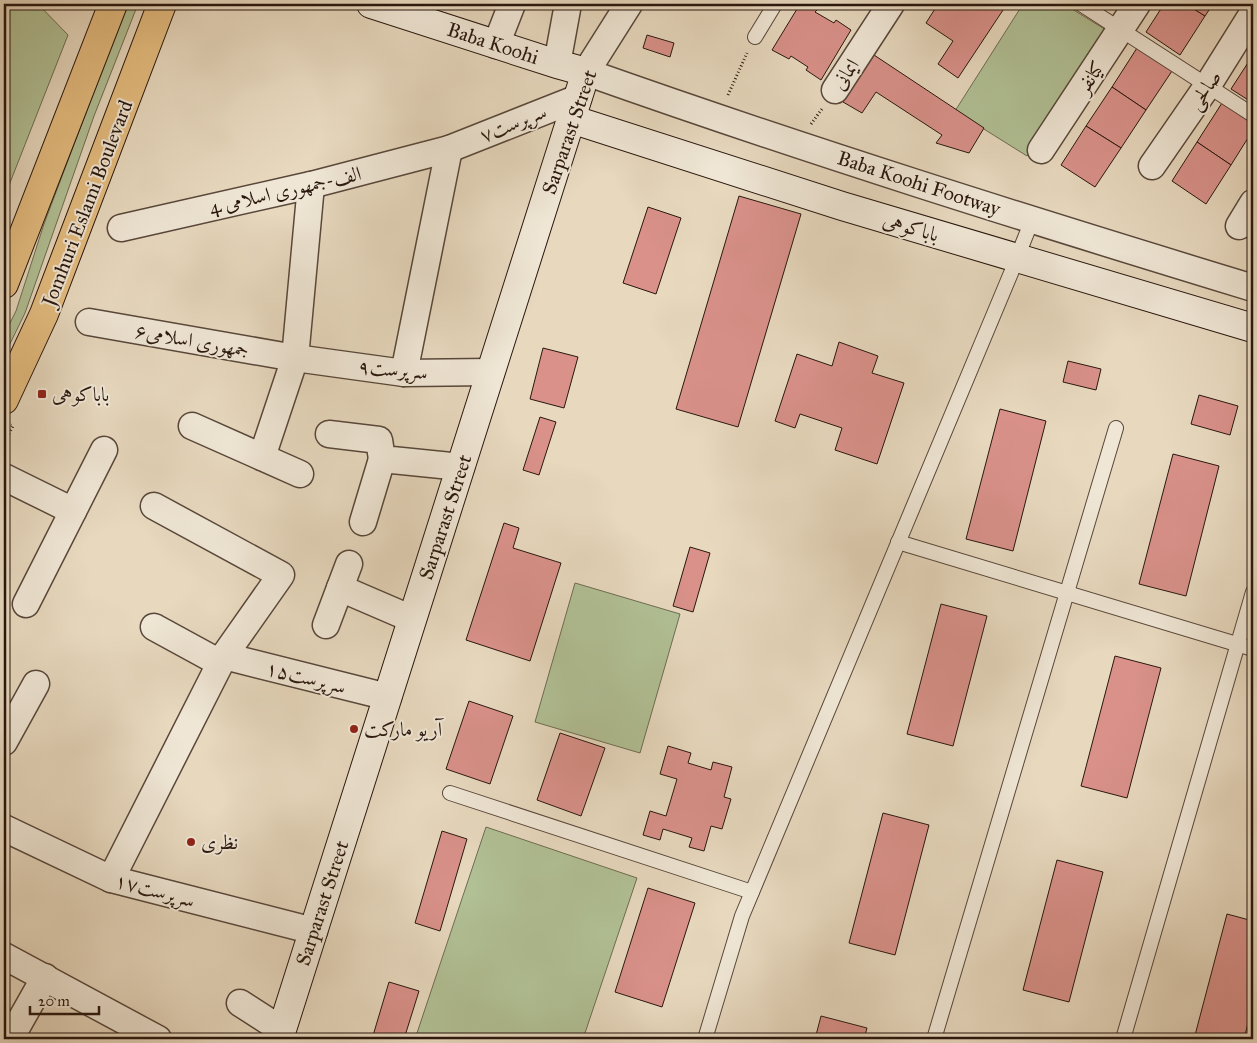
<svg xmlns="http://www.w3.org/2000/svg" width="1257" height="1043" font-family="'IM FELL Great Primer',Amiri,serif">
<rect width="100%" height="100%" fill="#e7d8be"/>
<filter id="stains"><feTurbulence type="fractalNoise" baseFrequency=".004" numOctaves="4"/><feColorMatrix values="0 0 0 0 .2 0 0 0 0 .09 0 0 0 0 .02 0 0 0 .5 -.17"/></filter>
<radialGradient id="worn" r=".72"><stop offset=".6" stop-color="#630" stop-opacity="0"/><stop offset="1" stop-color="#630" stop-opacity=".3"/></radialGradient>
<!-- green -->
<g fill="#b1c095" stroke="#6d6c52">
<path d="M4,4H38L68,35L4,198Z"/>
<path d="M127,4H138L94,116L25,313L4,356V335L16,311L44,224Z"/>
<path d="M1023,4H1064L1106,30L1027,156L955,111Z"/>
<path d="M575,583L680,614L640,753L535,722Z"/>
<path d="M486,827L637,878L583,1039H415Z"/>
</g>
<!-- building -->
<g fill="#d9918a" stroke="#29170e">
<path d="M800,4H810L818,9L815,12L834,23L836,20L851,30L821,80L806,70L808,67L791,56L789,59L772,50Z"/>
<path d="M938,4H1007L958,78L938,64L953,41L926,23Z"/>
<path d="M1164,4H1186L1205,16L1180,55L1146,32Z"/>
<path d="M1186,4H1213L1205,16Z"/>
<path d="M647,35L674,43L670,57L643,48Z"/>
<path d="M1137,48L1172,71L1146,110L1112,87Z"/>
<path d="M874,55L984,128L969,153L936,143L942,135L876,92L862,113L843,102Z"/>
<path d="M1253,55V103L1231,89Z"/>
<path d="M1112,87L1146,110L1121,148L1086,126Z"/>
<path d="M1222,103L1253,124V130L1231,165L1197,142Z"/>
<path d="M1086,126L1121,148L1095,187L1061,165Z"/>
<path d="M1197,142L1231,165L1206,204L1172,181Z"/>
<path d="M739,196L801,214L738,427L676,409Z"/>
<path d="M648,207L681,218L656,294L623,283Z"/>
<path d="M839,342L878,356L872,373L904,383L877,464L835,450L842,428L800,414L795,428L775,421L797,354L832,366Z"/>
<path d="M543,348L578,357L564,408L530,399Z"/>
<path d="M1068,361L1101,369L1096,390L1063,382Z"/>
<path d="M1199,395L1238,406L1230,435L1191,424Z"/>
<path d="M1000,409L1046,421L1013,551L966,539Z"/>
<path d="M540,417L556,422L539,475L523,470Z"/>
<path d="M1173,454L1219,466L1186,596L1139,584Z"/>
<path d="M504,523L519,528L513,548L561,563L530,661L466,640Z"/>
<path d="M690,547L710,553L693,612L673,606Z"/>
<path d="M941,604L987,616L953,746L907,734Z"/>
<path d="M1115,656L1161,668L1127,798L1081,786Z"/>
<path d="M469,701L513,716L490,784L446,769Z"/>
<path d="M560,733L605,748L581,816L537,800Z"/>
<path d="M668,746L691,753L688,763L711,770L713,762L732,767L724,797L731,799L722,829L711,826L704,851L689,847L692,838L663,829L660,840L643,835L650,811L666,816L677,779L660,774Z"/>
<path d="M883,813L929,825L895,955L849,943Z"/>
<path d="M442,831L467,839L440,931L415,923Z"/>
<path d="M1057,860L1103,872L1069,1002L1023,990Z"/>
<path d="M648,888L695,903L662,1007L615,992Z"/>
<path d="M1227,914L1253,921V1003L1244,1039H1194Z"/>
<path d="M389,982L419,991L404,1039H372Z"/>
<path d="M821,1016L867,1028L864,1039H815Z"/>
</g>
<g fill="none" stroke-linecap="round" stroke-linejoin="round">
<!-- lane casing -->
<g stroke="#58473a" stroke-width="16">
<g id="lane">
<path d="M1081,4L1253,115"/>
<path d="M755,37L775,4"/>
<path d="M898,542L1253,649"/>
<path d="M450,793L752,892"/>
<path d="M705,1039L742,916L1011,273L1032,220"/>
<path d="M934,1039L1116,428"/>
<path d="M1123,1039L1253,592"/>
</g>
</g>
<!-- street casing -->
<g stroke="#58473a" stroke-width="29">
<g id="street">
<path d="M629,4L586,72C806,150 1030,220 1253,288"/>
<path d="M496,45L512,4"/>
<path d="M557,64L568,4"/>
<path d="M835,90L891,4"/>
<path d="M1041,150L1137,4"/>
<path d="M1152,166L1208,85L1253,13"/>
<path d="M1239,226L1253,203"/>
<path d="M121,228L311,185L449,149L578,98"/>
<path d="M89,322L295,358L404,373L491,372"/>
<path d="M404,373L449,149"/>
<path d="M192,426L300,474"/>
<path d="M329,434L379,440L382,459L461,467"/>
<path d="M262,457L295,358L311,185"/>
<path d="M4,477L73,511"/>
<path d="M363,522L382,459"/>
<path d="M340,588L412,619"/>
<path d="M26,604L104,450"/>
<path d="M326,625L349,564"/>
<path d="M154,627L220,663"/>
<path d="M224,656L388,697"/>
<path d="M4,742L36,684"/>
<path d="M4,828L111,879L314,931"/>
<path d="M111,879L224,656L281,575L154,506"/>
<path d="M4,956L158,1039"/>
<path d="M240,1003L282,1030"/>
<path d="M10,1039L45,977"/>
</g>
</g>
<!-- secondary casing -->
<g stroke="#29170e" stroke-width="30">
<g id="secondary">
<path d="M571,119L842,206L1253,328"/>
<path d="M279,1039L586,72L557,64L371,4"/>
</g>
</g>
<!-- primary casing -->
<g stroke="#29170e" stroke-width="30">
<g id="primary">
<path d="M4,284L113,4"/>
<path d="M4,400L44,314L162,4"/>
</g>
</g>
<!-- path -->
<g stroke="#29170e" stroke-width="3" stroke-dasharray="1 2.5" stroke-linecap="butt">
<path d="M728,95L747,53"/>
<path d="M811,124L822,109"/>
<path d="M4,443L13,426L11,425"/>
</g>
<!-- lane -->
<use href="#lane" stroke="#efe6d5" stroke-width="14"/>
<!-- street -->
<use href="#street" stroke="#efe6d5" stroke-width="26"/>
<!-- secondary -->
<use href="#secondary" stroke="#efe6d5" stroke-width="28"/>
<!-- primary -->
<use href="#primary" stroke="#e4bc7f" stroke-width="28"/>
</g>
<!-- markers -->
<g fill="#8f2418" stroke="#efe6d5" stroke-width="2">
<rect x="37" y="389" width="10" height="10" rx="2.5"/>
<circle cx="354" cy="729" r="5"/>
<circle cx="191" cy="842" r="5"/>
</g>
<g text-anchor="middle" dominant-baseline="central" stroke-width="4" stroke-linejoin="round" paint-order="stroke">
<!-- street labels -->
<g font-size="20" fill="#29170e" stroke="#efe6d5">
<text transform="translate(493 43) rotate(18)">Baba Koohi</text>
<text transform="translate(845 74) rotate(-57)">ایمانی</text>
<text transform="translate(1090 77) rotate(-57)">کیانفر</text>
<text transform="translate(1204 90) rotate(-56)">صالحی</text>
<text transform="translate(513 123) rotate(-22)">سرپرست۷</text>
<text transform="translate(569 132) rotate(-71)">Sarparast Street</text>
<text transform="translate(919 183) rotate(18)">Baba Koohi Footway</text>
<text transform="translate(285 190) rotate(-13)">4 الف-جمهوری اسلامی</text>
<text transform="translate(87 203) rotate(-69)">Jomhuri Eslami Boulevard</text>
<text transform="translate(911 227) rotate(16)">باباکوهی</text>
<text transform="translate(192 340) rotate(10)">جمهوری اسلامی۶</text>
<text transform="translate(393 369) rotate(5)">سرپرست۹</text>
<text transform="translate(445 517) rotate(-72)">Sarparast Street</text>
<text transform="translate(306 677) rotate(14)">سرپرست۱۵</text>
<text transform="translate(155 890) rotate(15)">سرپرست۱۷</text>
<text transform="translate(322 903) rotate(-72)">Sarparast Street</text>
</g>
<!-- poi labels -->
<g font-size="20" fill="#29170e" stroke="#efe6d5" text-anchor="start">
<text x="52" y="394">باباکوهی</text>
<text x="364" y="729">آریو مارکت</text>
<text x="201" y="842">نظری</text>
</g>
</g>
<!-- margin -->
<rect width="1257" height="1043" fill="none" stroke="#e7d8be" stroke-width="20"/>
<rect x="5" y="5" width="1247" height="1033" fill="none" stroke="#29170e" stroke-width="2.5"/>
<rect x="10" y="10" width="1237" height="1023" fill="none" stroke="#29170e"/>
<!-- scale -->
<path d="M30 1006v8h69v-8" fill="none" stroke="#29170e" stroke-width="2.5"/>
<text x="38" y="1006" font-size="15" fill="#29170e" stroke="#efe6d5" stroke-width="4" paint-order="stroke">20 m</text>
<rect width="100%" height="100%" filter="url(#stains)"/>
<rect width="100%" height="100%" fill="url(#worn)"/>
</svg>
